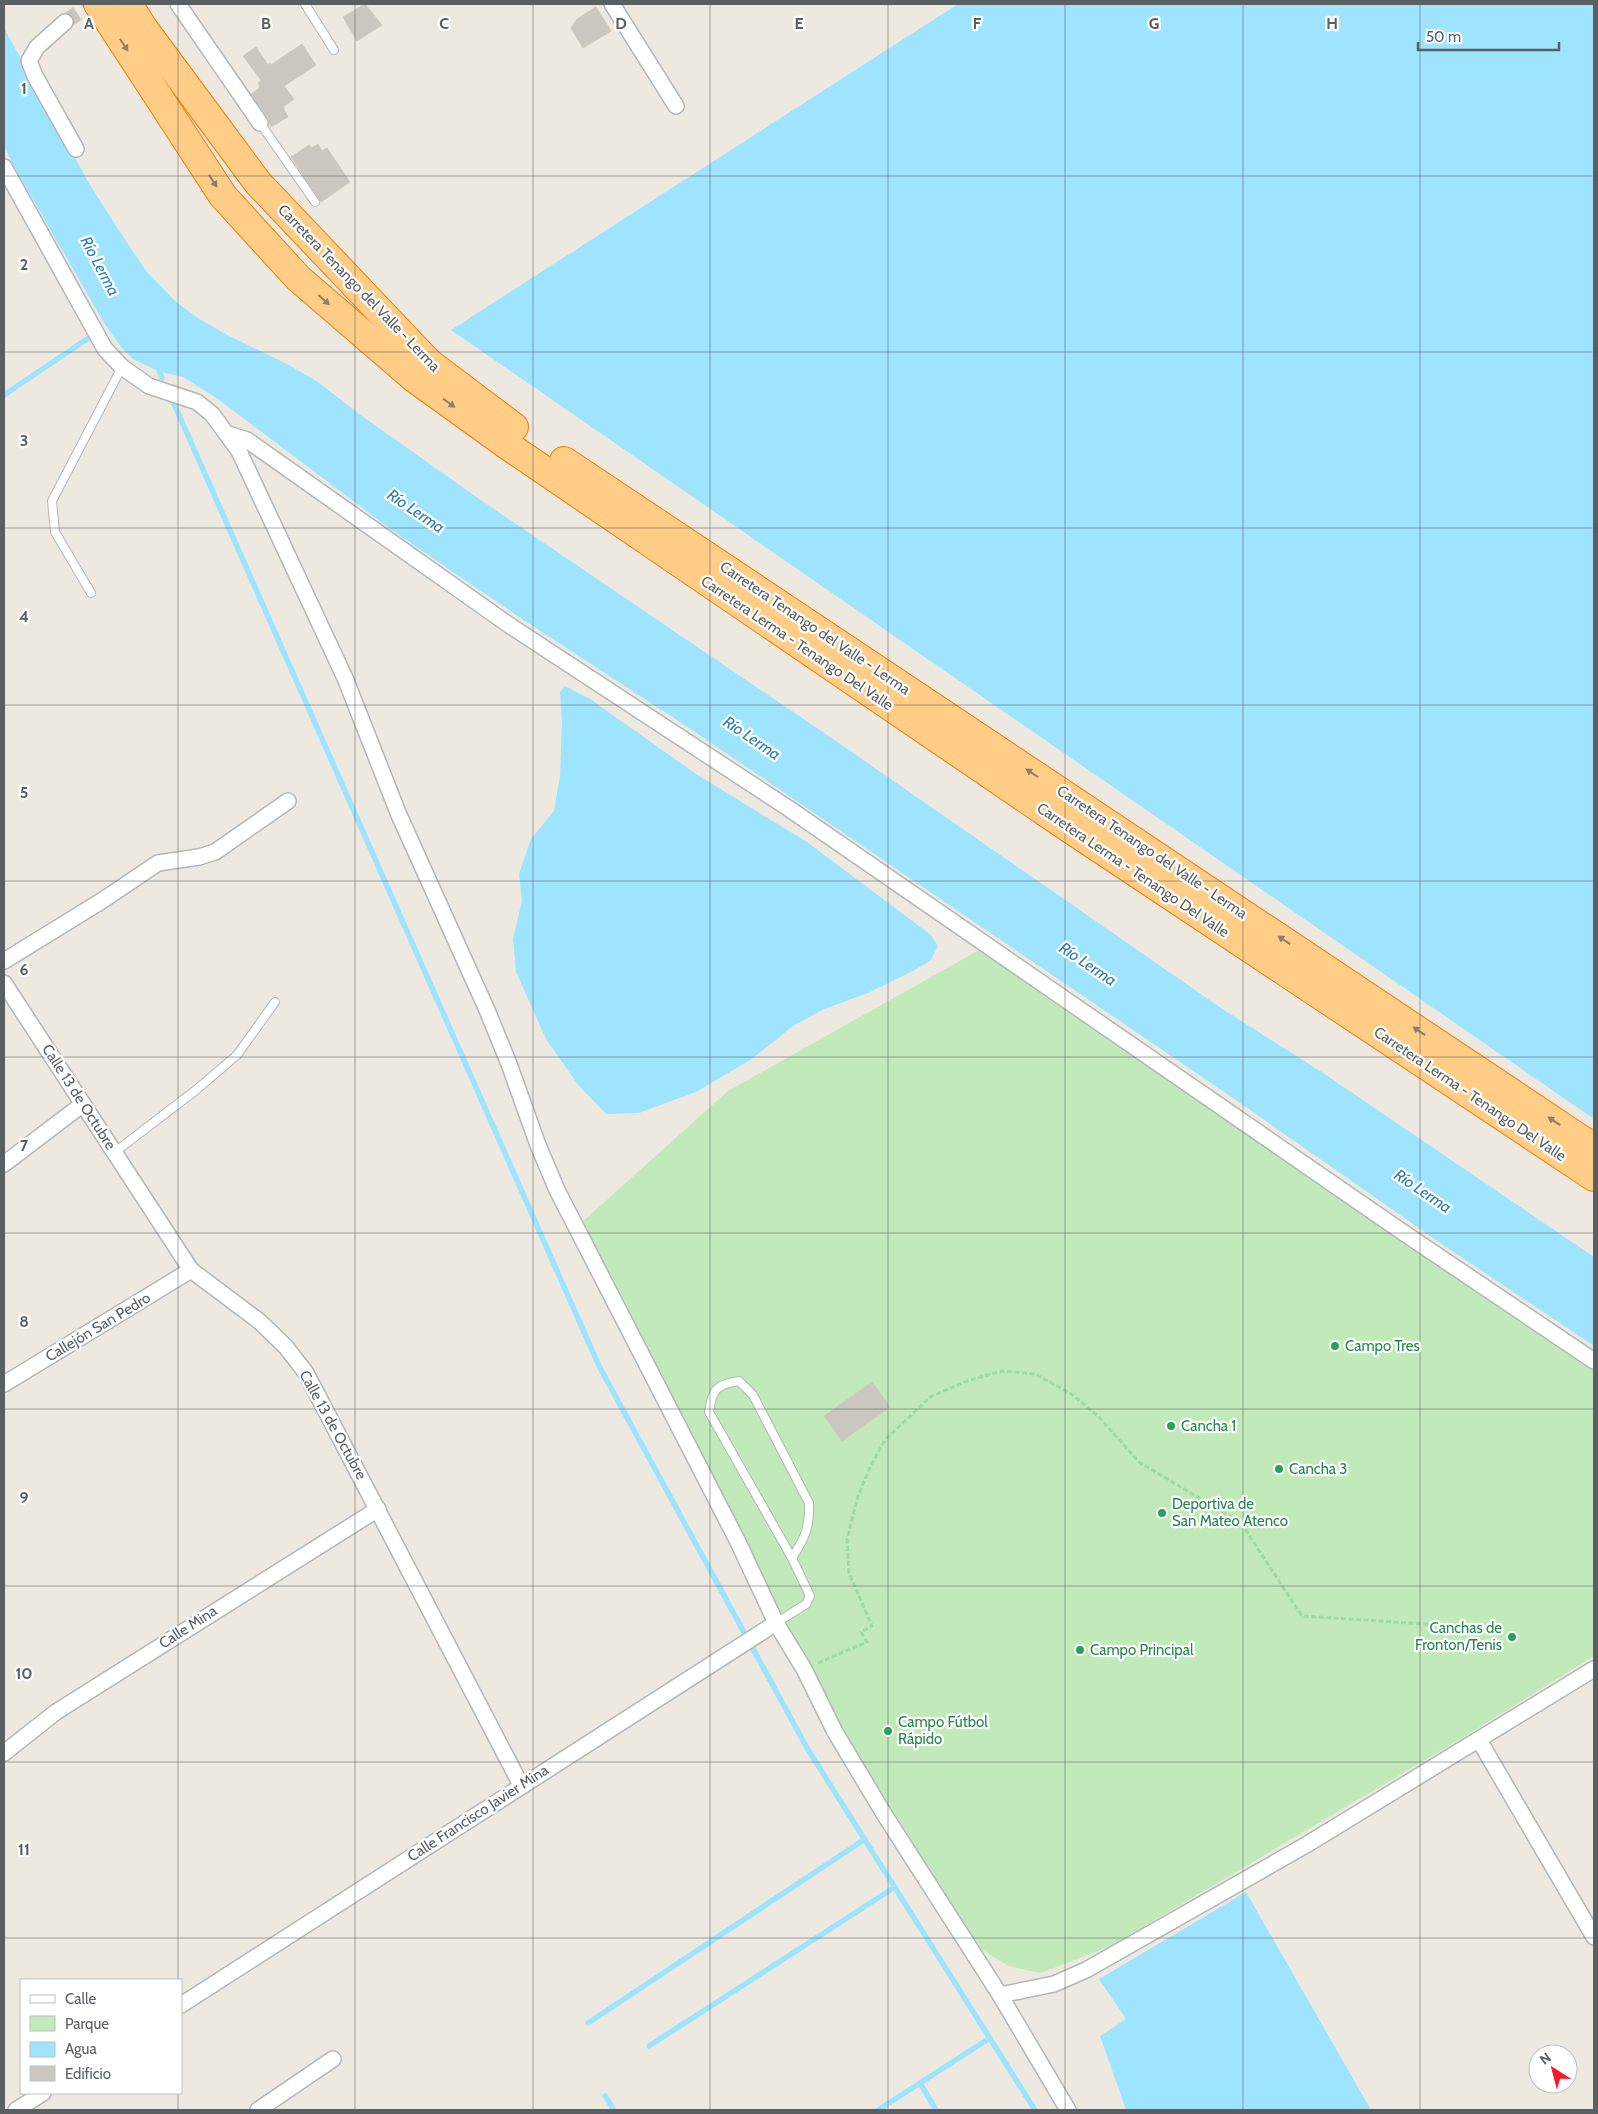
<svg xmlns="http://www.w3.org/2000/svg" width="1598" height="2114" font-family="Cabin,sans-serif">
<rect width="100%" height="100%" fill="#eee9e0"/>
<!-- green -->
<path fill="#c1e9ba" d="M981,949L1594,1369V1656L1464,1737L1111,1946L1041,1973L1008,1966L975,1945L825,1700L580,1224L728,1091Z"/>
<!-- water -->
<g fill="#9fe4ff">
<path d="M958,4H1594V1119L451,330Z"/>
<path d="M4,28L90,185L120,232L146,271L176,302L201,320L229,336L287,364L318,382L359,414L488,505L833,739L1221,1008L1320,1071L1594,1257V1346L1433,1238L1233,1098L692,730L519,617L393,531L218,399L183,377L160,372L133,359L121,347L106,326L13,165L4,145Z"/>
<path d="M565,686L590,699L696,774L807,842L931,935L938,946L931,960L915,970L868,993L824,1009L793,1026L752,1059L696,1092L639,1113L606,1114L579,1086L546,1039L516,972L513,939L522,901L519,874L531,839L554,811L560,776L562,720L560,692Z"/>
<path d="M1246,1892L1371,2110H1126L1100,2036L1126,2019L1099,1979Z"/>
</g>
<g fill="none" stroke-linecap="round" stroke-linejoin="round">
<!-- stream -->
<g stroke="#9fe4ff" stroke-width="5.5">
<path d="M157,366L162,378"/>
<path d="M4,395L87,339"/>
<path d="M171,397L599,1366L807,1748L1035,2110"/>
<path d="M588,2023L865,1839"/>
<path d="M649,2046L895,1887"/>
<path d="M920,2083L936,2110"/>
<path d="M605,2096L614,2110"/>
<path d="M878,2110L990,2038"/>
</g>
</g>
<!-- building -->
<g fill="#cbc6bf" stroke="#d3c9be">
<path d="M365,4L382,25L357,41L343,17Z"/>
<path d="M596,7L611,31L583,48L571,28L577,19Z"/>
<path d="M302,44L316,65L284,86L294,99L283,107L288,117L271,127L268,118L251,94L260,88L258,83L261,80L243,56L256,47L268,65L270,63L271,65Z"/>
<path d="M318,144L322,151L327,148L350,182L321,202L291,157L309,145L311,148Z"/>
<path d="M872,1382L890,1407L842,1441L824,1416Z"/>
</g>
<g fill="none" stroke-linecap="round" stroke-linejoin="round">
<!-- minor-tunnel -->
<path stroke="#c9c6c1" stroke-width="15" stroke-dasharray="15 8" stroke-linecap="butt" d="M65,22L91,4"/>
<!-- service casing -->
<g stroke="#b2b6ba" stroke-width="10">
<g id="service">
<path d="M305,4L334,50"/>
<path d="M260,123L315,202"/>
<path d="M91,593L55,532L52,501L122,367"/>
<path d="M115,1152L196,1090L237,1055L275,1002"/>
<path d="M739,1381L753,1395L809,1503C810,1527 805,1538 792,1558L709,1412C712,1390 716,1384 739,1381Z"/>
<path d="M776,1623L806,1604L810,1596L792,1558"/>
</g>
</g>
<!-- minor casing -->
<g stroke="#b2b6ba" stroke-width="18">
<g id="minor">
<path d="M178,4L260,123"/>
<path d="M612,4L676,106"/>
<path d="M65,22L37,47L29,61L35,76L76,149"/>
<path d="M4,167L105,349L122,367L149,386L197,402L212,414L239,451L345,678L399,815L487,1010L509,1064L538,1145L557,1190L738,1542L776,1623L804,1669L835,1732L884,1814L1000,1995L1054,1984L1086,1970L1306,1845L1594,1669"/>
<path d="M228,434L247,440L509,625L788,808L1401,1231L1594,1361"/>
<path d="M4,961L103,900L158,863L199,857L215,852L288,801"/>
<path d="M4,983L191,1270L259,1321L286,1347L306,1373L521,1785"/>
<path d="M4,1164L83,1104"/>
<path d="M4,1384L191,1270"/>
<path d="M1479,1740L1594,1937"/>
<path d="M4,1753L56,1712L378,1509"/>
<path d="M1000,1995L1068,2110"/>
<path d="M181,2005L776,1623"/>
<path d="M16,2110L43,2093"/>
<path d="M258,2110L333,2059"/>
</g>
</g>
<!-- motorway casing -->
<g stroke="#ee7e00" stroke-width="30">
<g id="motorway">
<path d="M98,4L223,196L298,278L414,378L507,445L1063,824L1594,1177"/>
<path d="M128,4L144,29L258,183L429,363L514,427"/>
<path d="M564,461L1594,1148"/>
</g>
</g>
<!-- path -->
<path stroke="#9bdca2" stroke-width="3" stroke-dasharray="5 2.5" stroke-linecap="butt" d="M818,1663L867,1642L861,1632L872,1626L849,1573L847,1539L858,1496L871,1465L885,1440L930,1397L967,1381L1002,1371L1035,1374L1073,1395L1099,1417L1139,1462L1241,1523L1302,1616L1439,1625"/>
<!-- service -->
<use href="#service" stroke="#fff" stroke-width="8"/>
<!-- minor -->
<use href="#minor" stroke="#fff" stroke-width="15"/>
<!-- motorway -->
<use href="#motorway" stroke="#ffcd86" stroke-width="28"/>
</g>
<!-- one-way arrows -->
<defs><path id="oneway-solid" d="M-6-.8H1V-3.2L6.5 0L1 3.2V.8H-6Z" transform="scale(1.25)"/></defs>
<g fill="#8b806e">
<use href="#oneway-solid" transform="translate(124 45) rotate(57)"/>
<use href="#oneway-solid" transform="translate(213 181) rotate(57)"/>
<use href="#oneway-solid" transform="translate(324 300) rotate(41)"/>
<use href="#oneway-solid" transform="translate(449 403) rotate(36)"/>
<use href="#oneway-solid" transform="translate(1032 773) rotate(-146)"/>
<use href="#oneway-solid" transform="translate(1284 940) rotate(-146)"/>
<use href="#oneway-solid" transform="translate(1419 1031) rotate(-146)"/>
<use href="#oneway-solid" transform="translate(1554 1121) rotate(-146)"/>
</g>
<!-- grid -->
<path fill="none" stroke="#595f63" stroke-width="1" stroke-opacity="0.55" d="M178,4V1980M355,4V2110M533,4V2110M710,4V2110M888,4V2110M1065,4V2110M1243,4V2110M1420,4V2110M4,176H1594M4,352H1594M4,528H1594M4,705H1594M4,881H1594M4,1057H1594M4,1233H1594M4,1409H1594M4,1586H1594M4,1762H1594M4,1938H1594M178,2093V2110"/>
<!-- markers -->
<g fill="#2e9e5b" stroke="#fff" stroke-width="2">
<circle cx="1335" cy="1346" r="5"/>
<circle cx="1171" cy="1426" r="5"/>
<circle cx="1279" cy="1469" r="5"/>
<circle cx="1162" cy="1513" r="5"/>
<circle cx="1512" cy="1637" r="5"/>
<circle cx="1080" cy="1650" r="5"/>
<circle cx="888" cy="1731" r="5"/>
</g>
<g text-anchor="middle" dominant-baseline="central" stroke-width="4.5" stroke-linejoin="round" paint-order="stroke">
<!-- street labels -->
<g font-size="15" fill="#595f63" stroke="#fff">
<text transform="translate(359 288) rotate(46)">Carretera Tenango del Valle - Lerma</text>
<text transform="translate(815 628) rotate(34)">Carretera Tenango del Valle - Lerma</text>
<text transform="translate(797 643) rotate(34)">Carretera Lerma - Tenango Del Valle</text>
<text transform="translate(1152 852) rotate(34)">Carretera Tenango del Valle - Lerma</text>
<text transform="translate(1133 870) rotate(34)">Carretera Lerma - Tenango Del Valle</text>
<text transform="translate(1470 1094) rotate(34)">Carretera Lerma - Tenango Del Valle</text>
<text transform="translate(79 1097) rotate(57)">Calle 13 de Octubre</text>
<text transform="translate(98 1327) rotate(-31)">Callejón San Pedro</text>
<text transform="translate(333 1425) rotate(61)">Calle 13 de Octubre</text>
<text transform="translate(188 1627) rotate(-33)">Calle Mina</text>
<text transform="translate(478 1813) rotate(-33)">Calle Francisco Javier Mina</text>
</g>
<!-- leisure labels -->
<g font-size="15" fill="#27864d" stroke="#fff" text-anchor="start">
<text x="1345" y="1346">Campo Tres</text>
<text x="1181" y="1426">Cancha 1</text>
<text x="1289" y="1469">Cancha 3</text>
<text x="1172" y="1504">Deportiva de<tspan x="1172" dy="17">San Mateo Atenco</tspan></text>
<text x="1502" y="1628" text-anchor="end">Canchas de<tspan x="1502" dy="17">Fronton/Tenis</tspan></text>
<text x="1090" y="1650">Campo Principal</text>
<text x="898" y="1722">Campo Fútbol<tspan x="898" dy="17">Rápido</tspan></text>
</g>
<!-- water labels -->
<g font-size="16" font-style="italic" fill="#2f7da9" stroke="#fff">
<text transform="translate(100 266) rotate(62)">Río Lerma</text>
<text transform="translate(416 511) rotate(34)">Río Lerma</text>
<text transform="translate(752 738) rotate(34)">Río Lerma</text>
<text transform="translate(1088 964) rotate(34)">Río Lerma</text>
<text transform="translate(1423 1191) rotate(34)">Río Lerma</text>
</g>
</g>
<g font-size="16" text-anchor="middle" font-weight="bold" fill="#595f63" stroke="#fff" stroke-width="4.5" stroke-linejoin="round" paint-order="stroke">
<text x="89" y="29">A</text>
<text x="266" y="29">B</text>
<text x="444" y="29">C</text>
<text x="621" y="29">D</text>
<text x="799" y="29">E</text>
<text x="977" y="29">F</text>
<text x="1154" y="29">G</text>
<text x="1332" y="29">H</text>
<text x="24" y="94">1</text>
<text x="24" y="270">2</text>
<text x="24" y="446">3</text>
<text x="24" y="622">4</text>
<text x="24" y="798">5</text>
<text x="24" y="975">6</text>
<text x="24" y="1151">7</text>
<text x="24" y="1327">8</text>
<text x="24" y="1503">9</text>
<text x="24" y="1679">10</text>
<text x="24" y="1855">11</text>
</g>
<!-- border -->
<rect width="1598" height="2114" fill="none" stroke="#595f63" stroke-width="10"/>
<!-- legend -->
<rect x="20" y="1979" width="162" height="115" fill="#ffffff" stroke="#bdbfc1"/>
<rect x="30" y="1995" width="25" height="8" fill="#ffffff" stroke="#bdbfc1"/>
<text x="65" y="2004" font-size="15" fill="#595f63">Calle</text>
<rect x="30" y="2016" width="25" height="15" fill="#c1e9ba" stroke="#bdbfc1"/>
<text x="65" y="2029" font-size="15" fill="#595f63">Parque</text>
<rect x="30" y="2042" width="25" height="15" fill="#9fe4ff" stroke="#bdbfc1"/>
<text x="65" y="2054" font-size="15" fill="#595f63">Agua</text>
<rect x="30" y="2066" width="25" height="15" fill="#cbc6bf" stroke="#bdbfc1"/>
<text x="65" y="2079" font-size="15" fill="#595f63">Edificio</text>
<!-- north arrow -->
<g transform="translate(1553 2069) rotate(324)"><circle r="24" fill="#ffffff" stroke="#bdbfc1"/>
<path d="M0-4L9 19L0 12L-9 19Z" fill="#fb192b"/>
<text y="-8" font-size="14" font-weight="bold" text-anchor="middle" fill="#595f63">N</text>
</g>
<!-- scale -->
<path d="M1418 42v8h141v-8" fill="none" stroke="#595f63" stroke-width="2.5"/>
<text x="1426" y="42" font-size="15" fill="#595f63" stroke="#ffffff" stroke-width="4" paint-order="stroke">50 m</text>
</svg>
